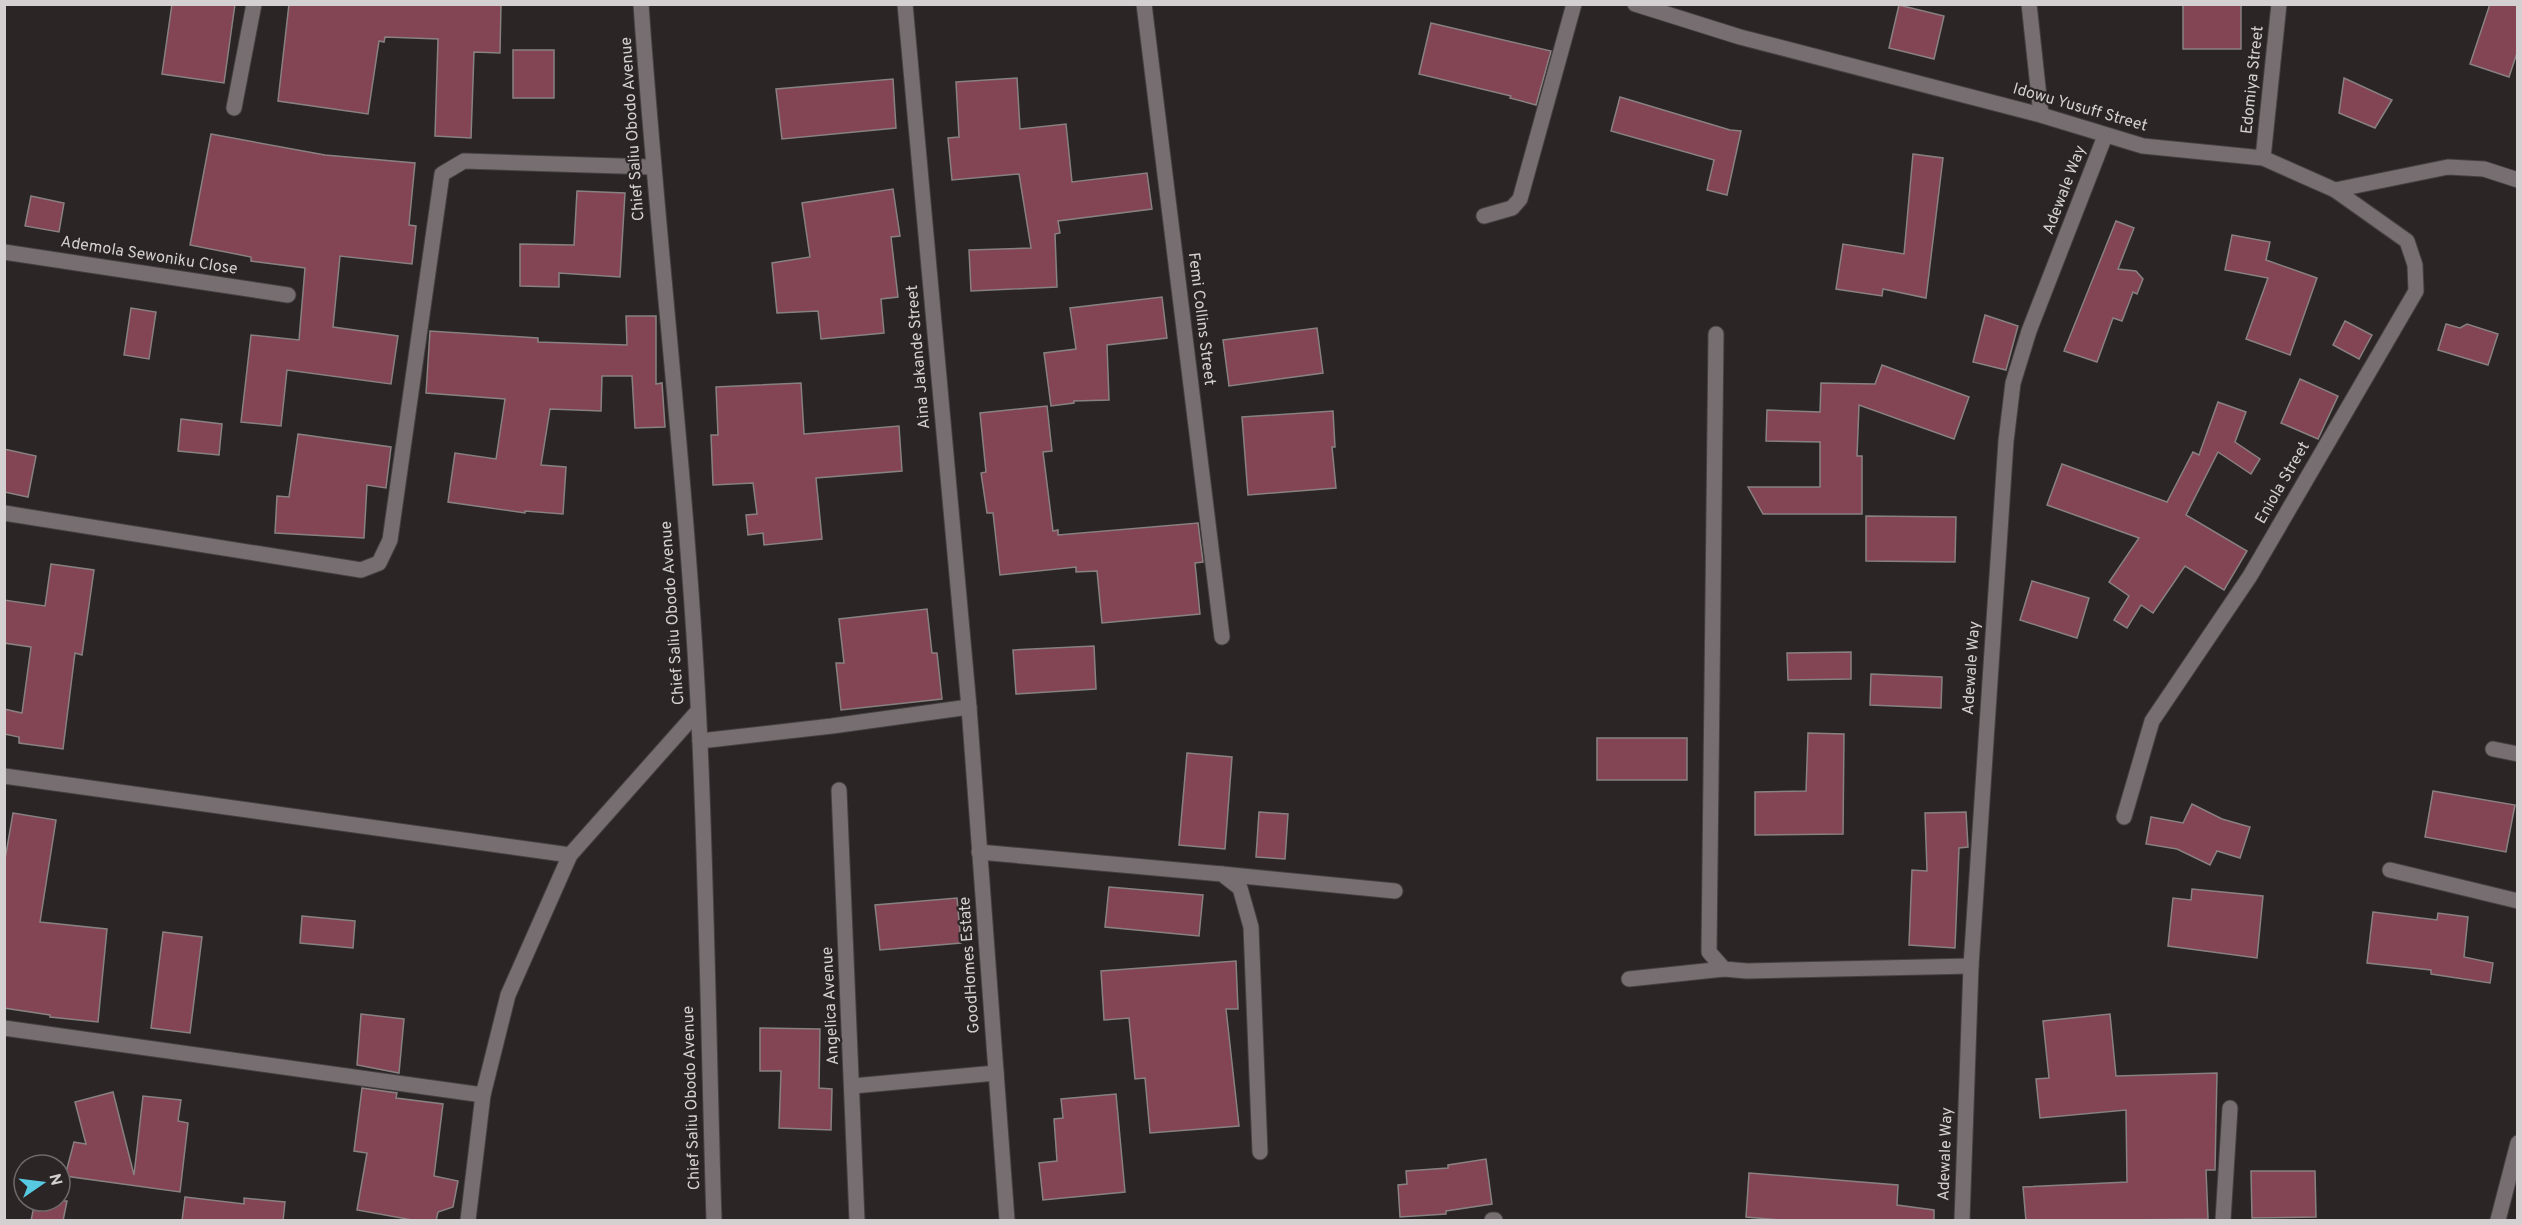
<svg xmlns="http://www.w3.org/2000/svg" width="2522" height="1225" font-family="Overpass,sans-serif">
<rect width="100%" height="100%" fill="#2b2526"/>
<!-- building -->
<g fill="#834454" stroke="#888182" stroke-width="1.5">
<path d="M172,4H235L224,83L162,74Z"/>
<path d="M289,4H501L500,53L474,52L471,138L435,136L438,39L385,37L384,42L379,41L368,114L278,101Z"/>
<rect x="2183" y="4" width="58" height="45"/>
<path d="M2490,4H2517V53L2509,77L2470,64Z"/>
<path d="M1899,5L1944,16L1934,59L1889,48Z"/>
<path d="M1431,23L1551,51L1536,105L1510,98L1511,96L1419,74Z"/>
<rect x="513" y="50" width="41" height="48"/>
<path d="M1017,78L1020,129L1066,124L1072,182L1147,173L1152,209L1058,221L1060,233L1055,234L1057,287L971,291L969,250L1031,248L1019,174L952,180L948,138L959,137L956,82Z"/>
<path d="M2344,78L2392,100L2375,128L2339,113Z"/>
<path d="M893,79L896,128L782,139L776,89Z"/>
<path d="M1620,97L1730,130L1741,131L1727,195L1707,190L1714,160L1611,131Z"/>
<path d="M211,134L325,155L415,163L409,225L416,226L412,264L340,256L333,327L398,336L391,384L287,370L281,426L241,422L251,335L299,340L305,268L251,261V257L190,245Z"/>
<path d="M1913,154L1943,158L1926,298L1883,289L1882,296L1836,289L1843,244L1904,254Z"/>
<path d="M893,189L900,236L891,237L898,297L881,299L884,333L821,339L818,311L777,313L772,263L810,257L802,203Z"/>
<path d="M577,191L625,193L620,277L559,273V287L520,286V244L574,245Z"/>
<path d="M31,196L64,203L59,232L25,226Z"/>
<path d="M2116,221L2134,228L2118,269L2136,271L2143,279L2137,294L2133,292L2122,321L2113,318L2097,362L2064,351Z"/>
<path d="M2232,235L2270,242L2266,260L2317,278L2290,355L2246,339L2268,278L2225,270Z"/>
<path d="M1162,297L1167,338L1107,345L1109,400L1074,401V403L1051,406L1044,353L1076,349L1070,308Z"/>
<path d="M131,308L156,312L149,359L124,355Z"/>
<path d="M1985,315L2018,326L2006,370L1973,362Z"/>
<path d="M626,316H656V384L662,383L665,427L635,428L632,376H602L601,411L550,409L541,465L566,467L563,514L525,511V513L448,502L455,453L496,459L505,399L426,393L430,331L538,338V342L627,345Z"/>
<path d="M2345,321L2372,335L2359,359L2333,345Z"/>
<path d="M2446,324L2460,328L2467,324L2498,334L2488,365L2438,350Z"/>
<path d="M1317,328L1323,373L1229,386L1223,340Z"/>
<path d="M1882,365L1969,397L1954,439L1859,405L1857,456H1862V514H1763L1748,487H1820V442L1766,441L1767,410L1820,412L1821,383L1875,384Z"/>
<path d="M2300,379L2338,396L2318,439L2281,423Z"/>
<path d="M801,383L804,434L899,426L902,471L816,478L822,539L764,545L763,533L748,535L746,515L757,514L753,483L713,485L711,435H718L716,387Z"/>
<path d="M2218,402L2246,412L2235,442L2260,459L2251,474L2218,452L2186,515L2247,551L2224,590L2185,566L2153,613L2141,605L2127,628L2114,620L2129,596L2109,582L2139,538L2047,505L2062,464L2167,502L2193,452L2199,455Z"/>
<path d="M1047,406L1052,451L1043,452L1053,531L1058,530V535L1198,523L1203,562L1195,563L1200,614L1102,623L1097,571L1076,572V567L1000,575L993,513H987L981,473L986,472L980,413Z"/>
<path d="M1333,411L1335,447H1332L1336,488L1248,495L1242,417Z"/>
<path d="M181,419L222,424L219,455L178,451Z"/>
<path d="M298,434L391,447L386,488L367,485L364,538L275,533L277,496L289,497Z"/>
<path d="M4,449L36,456L28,497L4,492Z"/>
<path d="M1866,516L1956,517L1955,562L1866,561Z"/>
<path d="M51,564L94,570L82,655L75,653L63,749L19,743V737L4,734V709L22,713L31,647L4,643V600L45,606Z"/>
<path d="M2032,581L2089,598L2077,638L2020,620Z"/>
<path d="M927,609L932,653H937L942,699L841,710L836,663H844L839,619Z"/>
<path d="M1094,646L1096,689L1016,694L1013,650Z"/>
<path d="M1851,652V679L1788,680L1787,653Z"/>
<path d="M1871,674L1942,677L1941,708L1870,705Z"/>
<path d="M1808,733L1844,734L1843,834L1755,835V792L1806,791Z"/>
<rect x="1597" y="738" width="90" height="42"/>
<path d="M1187,753L1232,757L1225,849L1179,845Z"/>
<path d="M2433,791L2515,805L2506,852L2425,837Z"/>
<path d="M2192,804L2222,819L2250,827L2240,858L2217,851L2210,865L2177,849L2146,844L2151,817L2183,823Z"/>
<path d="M1259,812L1288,814L1285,859L1256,857Z"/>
<path d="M1966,812L1968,847L1959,848L1955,948L1909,945L1912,870L1927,871L1925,813Z"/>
<path d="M13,813L56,820L40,922L107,929L98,1022L50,1017V1015L4,1008V865Z"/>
<path d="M1109,887L1203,895L1199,936L1105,927Z"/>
<path d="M2192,889L2263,896L2257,958L2168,946L2173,898L2191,900Z"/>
<path d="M957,898L961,943L880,950L875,905Z"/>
<path d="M2373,912L2437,920L2438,913L2468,917L2464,957L2493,963L2490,983L2431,974V970L2367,963Z"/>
<path d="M302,916L355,921L353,948L300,943Z"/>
<path d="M163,932L202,937L190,1033L151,1028Z"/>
<path d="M1236,961L1238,1009H1226L1239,1126L1150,1133L1145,1078L1135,1079L1129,1018L1104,1020L1101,971Z"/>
<path d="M361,1014L404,1019L399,1073L357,1065Z"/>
<path d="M2110,1014L2116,1076L2217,1073L2215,1170H2206L2208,1219L2026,1221L2023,1187L2127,1182L2126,1110L2040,1118L2036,1079L2049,1078L2043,1021Z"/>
<path d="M760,1028L820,1029L819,1088L832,1089L831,1130L779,1128L781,1071H760Z"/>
<path d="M362,1088L397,1093L396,1098L443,1104L434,1176L458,1181L453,1207L438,1212L436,1221H418L357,1210L367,1153L354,1151Z"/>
<path d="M113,1092L134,1175L143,1096L181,1100L178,1121L188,1123L180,1192L65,1176L74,1142L86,1144L75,1102Z"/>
<path d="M1116,1094L1125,1192L1043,1200L1039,1163L1057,1161L1054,1119L1063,1118L1061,1099Z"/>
<path d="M1486,1159L1492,1204L1446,1211V1214L1400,1217L1398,1185L1407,1184L1406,1171L1448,1168V1165Z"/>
<path d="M2251,1171H2315L2316,1217L2252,1218Z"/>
<path d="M1749,1173L1898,1185L1897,1205L1934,1210V1221H1790L1746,1217Z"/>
<path d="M185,1197L244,1204V1198L285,1202L283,1221H182Z"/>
<path d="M35,1201H67L63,1221H31Z"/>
</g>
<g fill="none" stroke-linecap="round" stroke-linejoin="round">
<!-- minor casing -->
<g stroke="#454041" stroke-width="17">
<g id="minor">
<path d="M905,4L969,707L1007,1220"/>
<path d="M1144,4L1222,637"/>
<path d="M1635,4L1740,37L2041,115L2143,146L2263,158L2335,190L2448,167L2484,169L2518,180"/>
<path d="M2029,4L2041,115"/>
<path d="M234,108L254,4"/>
<path d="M2263,158L2279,4"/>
<path d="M1484,216L1512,208L1520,199L1574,4"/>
<path d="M4,252L288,295"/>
<path d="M1716,334L1709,952L1724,969L1747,971L1971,966"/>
<path d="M4,513L361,570L379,563L390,540L442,174L464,161L652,167"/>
<path d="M700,741L832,726L969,707"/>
<path d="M2493,749L2518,754"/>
<path d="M4,776L570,855"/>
<path d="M839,790L857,1220"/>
<path d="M2124,817L2152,721L2250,576L2416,291L2415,265L2407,241L2335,190"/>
<path d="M979,852L1222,874L1240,888L1251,927L1260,1152"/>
<path d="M2390,870L2518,901"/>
<path d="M1222,874L1395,891"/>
<path d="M1629,979L1724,969"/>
<path d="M4,1028L483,1095"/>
<path d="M853,1086L996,1073"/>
<path d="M468,1220L483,1095L508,995L570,855L698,711"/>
<path d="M1492,1220H1495"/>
<path d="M1962,1220L1971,966L2006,441L2013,383L2029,331L2105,136"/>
<path d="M2223,1220L2230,1108"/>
<path d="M2498,1220L2518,1143"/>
</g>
</g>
<!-- tertiary casing -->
<g stroke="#454041" stroke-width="17">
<path id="tertiary" d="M641,4C658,251 689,496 700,743C707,902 709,1061 714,1220"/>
</g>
<!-- minor -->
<use href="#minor" stroke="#766e70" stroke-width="15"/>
<!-- tertiary -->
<use href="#tertiary" stroke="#766e70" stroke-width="15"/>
</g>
<g text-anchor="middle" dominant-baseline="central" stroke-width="4.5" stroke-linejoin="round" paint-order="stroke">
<!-- street labels -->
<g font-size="16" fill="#d4d0d1" stroke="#2b2526">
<text transform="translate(2253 80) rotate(-84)">Edomiya Street</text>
<text transform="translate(2080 108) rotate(16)">Idowu Yusuff Street</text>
<text transform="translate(633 129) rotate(-94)">Chief Saliu Obodo Avenue</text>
<text transform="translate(2065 190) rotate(-69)">Adewale Way</text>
<text transform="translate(149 256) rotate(9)">Ademola Sewoniku Close</text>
<text transform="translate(1201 319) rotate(83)">Femi Collins Street</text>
<text transform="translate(919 357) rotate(-95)">Aina Jakande Street</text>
<text transform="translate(2283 483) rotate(-60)">Eniola Street</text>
<text transform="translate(673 613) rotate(-94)">Chief Saliu Obodo Avenue</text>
<text transform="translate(1972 668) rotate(-86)">Adewale Way</text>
<text transform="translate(970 965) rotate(-94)">GoodHomes Estate</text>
<text transform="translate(831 1006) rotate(-93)">Angelica Avenue</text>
<text transform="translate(692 1098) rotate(-92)">Chief Saliu Obodo Avenue</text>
<text transform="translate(1946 1154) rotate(-88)">Adewale Way</text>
</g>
</g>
<!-- border -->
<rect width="2522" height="1225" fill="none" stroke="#d4d0d1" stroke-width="12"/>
<!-- north arrow -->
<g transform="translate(42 1183) rotate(76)"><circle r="28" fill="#2b2526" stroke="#6f696a" stroke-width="1.5"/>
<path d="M0-4.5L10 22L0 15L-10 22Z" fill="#57c9e2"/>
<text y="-9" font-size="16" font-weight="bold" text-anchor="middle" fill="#d4d0d1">N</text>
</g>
</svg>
